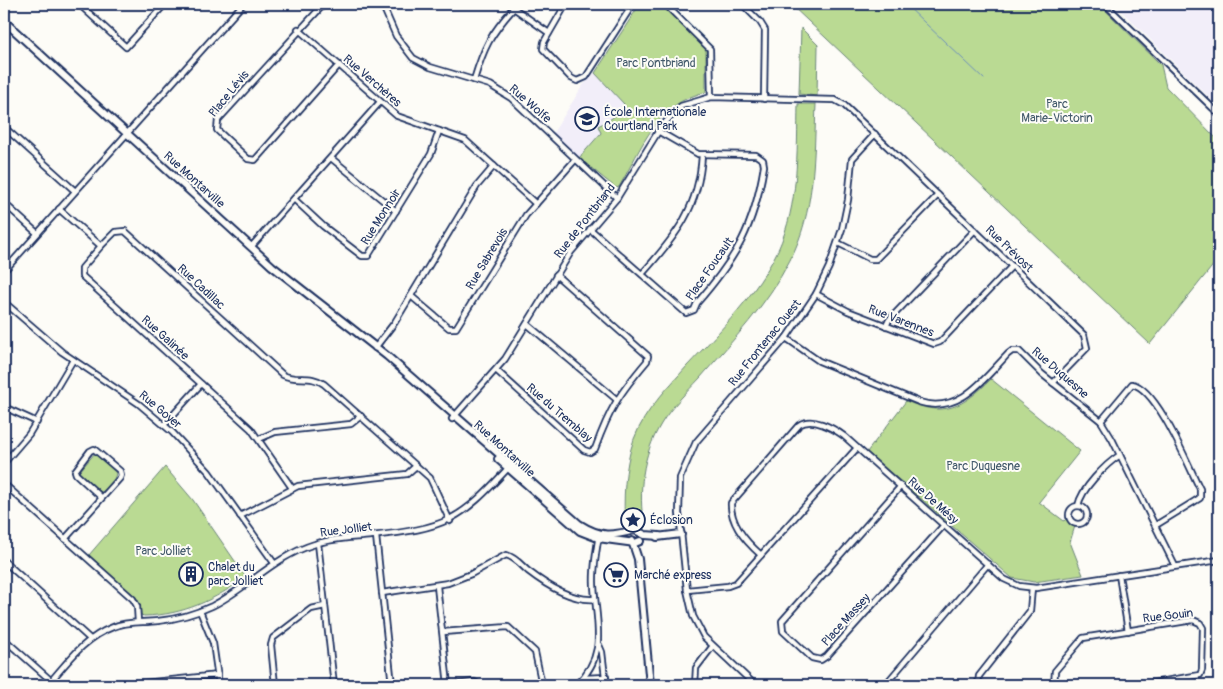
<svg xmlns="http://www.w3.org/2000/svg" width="1223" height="689" font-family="Pangolin,sans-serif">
<rect width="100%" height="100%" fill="#fdfcf7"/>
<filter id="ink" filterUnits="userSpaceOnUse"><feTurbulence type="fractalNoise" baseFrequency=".02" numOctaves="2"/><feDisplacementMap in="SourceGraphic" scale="10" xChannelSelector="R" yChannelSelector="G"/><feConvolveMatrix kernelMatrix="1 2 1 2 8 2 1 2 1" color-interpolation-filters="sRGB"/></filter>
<g filter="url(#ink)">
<!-- built -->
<g fill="#f2eef9">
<path d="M1114,4H1219V107Z"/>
<path d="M595,73L625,105L579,158L553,133L583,85Z"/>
</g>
<!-- green -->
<g fill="#bada93" stroke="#6a8478">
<path d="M640,4H660L706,49V92C656,103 643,146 619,187L616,188L579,158L601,133L598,126C608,121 621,114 624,104L595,73Z"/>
<path d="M790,4H1099L1161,65L1166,87L1219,141V258L1150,344Z"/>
<path d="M801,28L818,45L817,96L799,94Z"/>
<path d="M798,104H816C814,157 815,212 790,260C767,305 733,340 700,378C687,392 671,407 661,424C642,456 638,491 644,527L632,526L625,529C623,499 624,468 634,439C645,410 667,389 687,366C720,331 757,294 778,250C799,204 797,153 798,104Z"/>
<path d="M991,379L1080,451L1039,502L1064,521L1067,518L1075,526L1070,542L1083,575L1034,582L1012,578L867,452L906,401C945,418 963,407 991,379Z"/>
<path d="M95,453L116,473C115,480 108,490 101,492L79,472Z"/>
<path d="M165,467L193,500L246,577C215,600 183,615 144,616L141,615L140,604L136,597L89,555Z"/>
</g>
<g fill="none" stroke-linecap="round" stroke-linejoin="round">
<!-- stream -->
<path stroke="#6b8ebc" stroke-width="1" d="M905,4L984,79"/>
<!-- street casing -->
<g stroke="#1b2f5e" stroke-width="8">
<g id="street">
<path d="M79,4L126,47L165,4"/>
<path d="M324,4L218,120L217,130L248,159L255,160L339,65"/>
<path d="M382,4L396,36L413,58L430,67L490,85L511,98L617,198"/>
<path d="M508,4L549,33"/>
<path d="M566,4L544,42L543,49L571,78L577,81L586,77L633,4"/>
<path d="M665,4L710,49L711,97"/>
<path d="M742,4L760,22L765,30L764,99"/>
<path d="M1105,4L1219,114"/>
<path d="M298,29L397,116L465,140L536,204"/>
<path d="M474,80C484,47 490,35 513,9"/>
<path d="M4,127L75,191"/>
<path d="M331,158L396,211"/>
<path d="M294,199L323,226L362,256H368L431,154L439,131"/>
<path d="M4,203L37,233"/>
<path d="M59,209L101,246L82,268V276L251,429L292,488"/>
<path d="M590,229L686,313L694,310L697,303C737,257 754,227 764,166L763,160L756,155L698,154L658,131"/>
<path d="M838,243L870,259H876L938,195"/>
<path d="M101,246L115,232L125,231L283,375C296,382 311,374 324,384L430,478L450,521"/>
<path d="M251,247L380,102"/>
<path d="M4,271L243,4"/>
<path d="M642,274C676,236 699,208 702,155"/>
<path d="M816,294L848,311L934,344L940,342L1012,266"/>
<path d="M411,296L449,328H456L526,215L575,160"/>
<path d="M4,302L62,352L139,404L172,432L209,472L274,563"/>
<path d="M527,324L616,399"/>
<path d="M886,326L889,320L975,230"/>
<path d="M786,338L819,361L919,402C959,415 984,379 1008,354L1012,351H1019L1042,374L1101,421L1112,439L1175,566"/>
<path d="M375,348L395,322L477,186L494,166"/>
<path d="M496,370L584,450L590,452L595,449C610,408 619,394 647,361L648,356L556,275"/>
<path d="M4,407L37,422"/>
<path d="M452,419L505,359L571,252L617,198L661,127L681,106L711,97L835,100L844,105L1084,335L1087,348L1053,383"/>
<path d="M1101,421L1132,384C1157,388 1188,465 1200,489V498L1156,525"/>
<path d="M164,425L201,384"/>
<path d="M259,439L275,432L351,424L361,416"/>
<path d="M4,463L29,434L73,360"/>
<path d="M4,484L133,599L137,606L138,622"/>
<path d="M901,486L782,621L783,631L812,658L821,660L827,656L944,525"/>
<circle cx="1078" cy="515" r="9"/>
<path d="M1078,506C1081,489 1106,464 1120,455"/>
<path d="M240,516L298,486L407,474L416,466"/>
<path d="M376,536L392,685"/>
<path d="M65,539L120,478L121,475L120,471L94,449L90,451L75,471L76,474L102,498"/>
<path d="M318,543L334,685"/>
<path d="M761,555C746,542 730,524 731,503L799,425C812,416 833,428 844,436L1004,579L1019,586L1036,588L1219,560"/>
<path d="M4,561L90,639"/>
<path d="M1119,575L1128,631"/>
<path d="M437,586L448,685"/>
<path d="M687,590L728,586L736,583L857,448"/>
<path d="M382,593L448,583L471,574L506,555C515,557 521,565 528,571C546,585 571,601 595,599"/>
<path d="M200,611L213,643L219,685"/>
<path d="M443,632L508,627L535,652L542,685"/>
<path d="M4,639L56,685"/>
<path d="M599,645L602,652L606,685"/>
<path d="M584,678L606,677"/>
<path d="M51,681C69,660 86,637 113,627C127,621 142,623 158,621C177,619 195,614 212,606C248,588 275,556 315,544C333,538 353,538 371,536C446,528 459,522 510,466"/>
<path d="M126,685L218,675"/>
<path d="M275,685L271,645L273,638L311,609L325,606"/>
<path d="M448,685L474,682L481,685"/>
<path d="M576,685C609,654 596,624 594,585C593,568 596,552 599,535"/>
<path d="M695,685L696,668L712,647"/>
<path d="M755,685L704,637L693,616L687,590L679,513L680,478L696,442L786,338L816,294L829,267L842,229L848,200L852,159L875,134"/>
<path d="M885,685L988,564"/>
<path d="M978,685L979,676L1030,611L1032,588"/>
<path d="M1054,685L1055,671L1083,638L1193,620L1200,623L1203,628L1202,670L1200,675L1142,685"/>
</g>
</g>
<!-- secondary casing -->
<g stroke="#1b2f5e" stroke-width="10">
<g id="secondary">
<path d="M4,21L272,266L387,356L579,524C601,538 612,536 635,530L645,535L659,536"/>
<path d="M498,459L580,531L598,538L635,543L640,541"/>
<path d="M657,537L681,534"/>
<path d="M632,541L638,559L650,685"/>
</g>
</g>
<!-- street -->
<use href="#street" stroke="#fdfcf7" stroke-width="4.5"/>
<!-- secondary -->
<use href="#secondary" stroke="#fdfcf7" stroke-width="6"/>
</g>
</g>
<!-- icons -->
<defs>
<g id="school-ring" transform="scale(1.25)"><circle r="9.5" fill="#fdfcf7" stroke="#1b2f5e" stroke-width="1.5"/><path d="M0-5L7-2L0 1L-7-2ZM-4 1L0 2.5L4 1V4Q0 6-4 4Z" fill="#1b2f5e"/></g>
<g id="sight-ring" transform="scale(1.25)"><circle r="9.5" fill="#fdfcf7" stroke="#1b2f5e" stroke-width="1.5"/><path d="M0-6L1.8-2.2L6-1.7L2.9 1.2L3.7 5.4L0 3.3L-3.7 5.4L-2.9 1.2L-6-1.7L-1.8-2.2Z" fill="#1b2f5e"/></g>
<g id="building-ring" transform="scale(1.25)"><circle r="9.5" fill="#fdfcf7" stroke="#1b2f5e" stroke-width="1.5"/><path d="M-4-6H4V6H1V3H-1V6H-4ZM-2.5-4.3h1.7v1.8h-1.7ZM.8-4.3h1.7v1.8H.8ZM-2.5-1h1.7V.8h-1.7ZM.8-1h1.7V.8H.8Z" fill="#1b2f5e"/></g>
<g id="supermarket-ring" transform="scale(1.25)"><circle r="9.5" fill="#fdfcf7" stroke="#1b2f5e" stroke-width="1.5"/><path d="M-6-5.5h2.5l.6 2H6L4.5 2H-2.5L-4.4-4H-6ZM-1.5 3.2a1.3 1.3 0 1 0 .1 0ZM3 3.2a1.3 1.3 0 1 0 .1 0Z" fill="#1b2f5e"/></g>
</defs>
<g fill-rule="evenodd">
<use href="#school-ring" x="587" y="119"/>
<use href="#sight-ring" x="633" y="520"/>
<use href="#building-ring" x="191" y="574"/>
<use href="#supermarket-ring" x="616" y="575"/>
</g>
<g text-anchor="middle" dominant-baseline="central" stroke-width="4" stroke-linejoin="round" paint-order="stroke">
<!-- park labels -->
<g font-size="12" fill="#435a6b" stroke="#fdfcf7">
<text x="656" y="63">Parc Pontbriand</text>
<text x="1057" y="104">Parc<tspan x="1057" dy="14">Marie-Victorin</tspan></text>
<text x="983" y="466">Parc Duquesne</text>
<text x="163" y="551">Parc Jolliet</text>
</g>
<!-- street labels -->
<g font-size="12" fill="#1b2f5e" stroke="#fdfcf7">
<text transform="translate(372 81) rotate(41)">Rue Verchères</text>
<text transform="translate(229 94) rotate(-51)">Place Lévis</text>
<text transform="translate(530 104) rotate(41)">Rue Wolfe</text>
<text transform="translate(194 180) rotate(42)">Rue Montarville</text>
<text transform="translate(381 217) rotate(-58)">Rue Monnoir</text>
<text transform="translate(585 221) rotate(-52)">Rue de Pontbriand</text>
<text transform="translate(1009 249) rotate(44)">Rue Prévost</text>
<text transform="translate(487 259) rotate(-59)">Rue Sabrevois</text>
<text transform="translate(710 269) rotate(-55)">Place Foucault</text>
<text transform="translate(201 287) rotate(43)">Rue Cadillac</text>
<text transform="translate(901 321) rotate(21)">Rue Varennes</text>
<text transform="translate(165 338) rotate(42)">Rue Galinée</text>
<text transform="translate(765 343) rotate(-51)">Rue Frontenac Ouest</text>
<text transform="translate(1060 373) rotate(41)">Rue Duquesne</text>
<text transform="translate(160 410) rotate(40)">Rue Goyer</text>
<text transform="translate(559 413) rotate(41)">Rue du Tremblay</text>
<text transform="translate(504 449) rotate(42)">Rue Montarville</text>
<text transform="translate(933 501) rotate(42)">Rue De Mésy</text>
<text transform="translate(346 530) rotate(-7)">Rue Jolliet</text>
<text transform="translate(1168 616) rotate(-7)">Rue Gouin</text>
<text transform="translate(846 620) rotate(-48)">Place Massey</text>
</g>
<!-- poi labels -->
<g font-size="12" fill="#1b2f5e" stroke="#fdfcf7" text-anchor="start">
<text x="604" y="112">École Internationale<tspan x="604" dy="14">Courtland Park</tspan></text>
<text x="650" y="520">Éclosion</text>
<text x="208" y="567">Chalet du<tspan x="208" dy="14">parc Jolliet</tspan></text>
<text x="634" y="575">Marché express</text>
</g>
</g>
<!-- margin -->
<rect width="1223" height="689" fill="none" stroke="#fdfcf7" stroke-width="20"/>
<rect x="10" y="10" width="1203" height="669" fill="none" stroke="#1b2f5e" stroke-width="2" filter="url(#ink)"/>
</svg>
